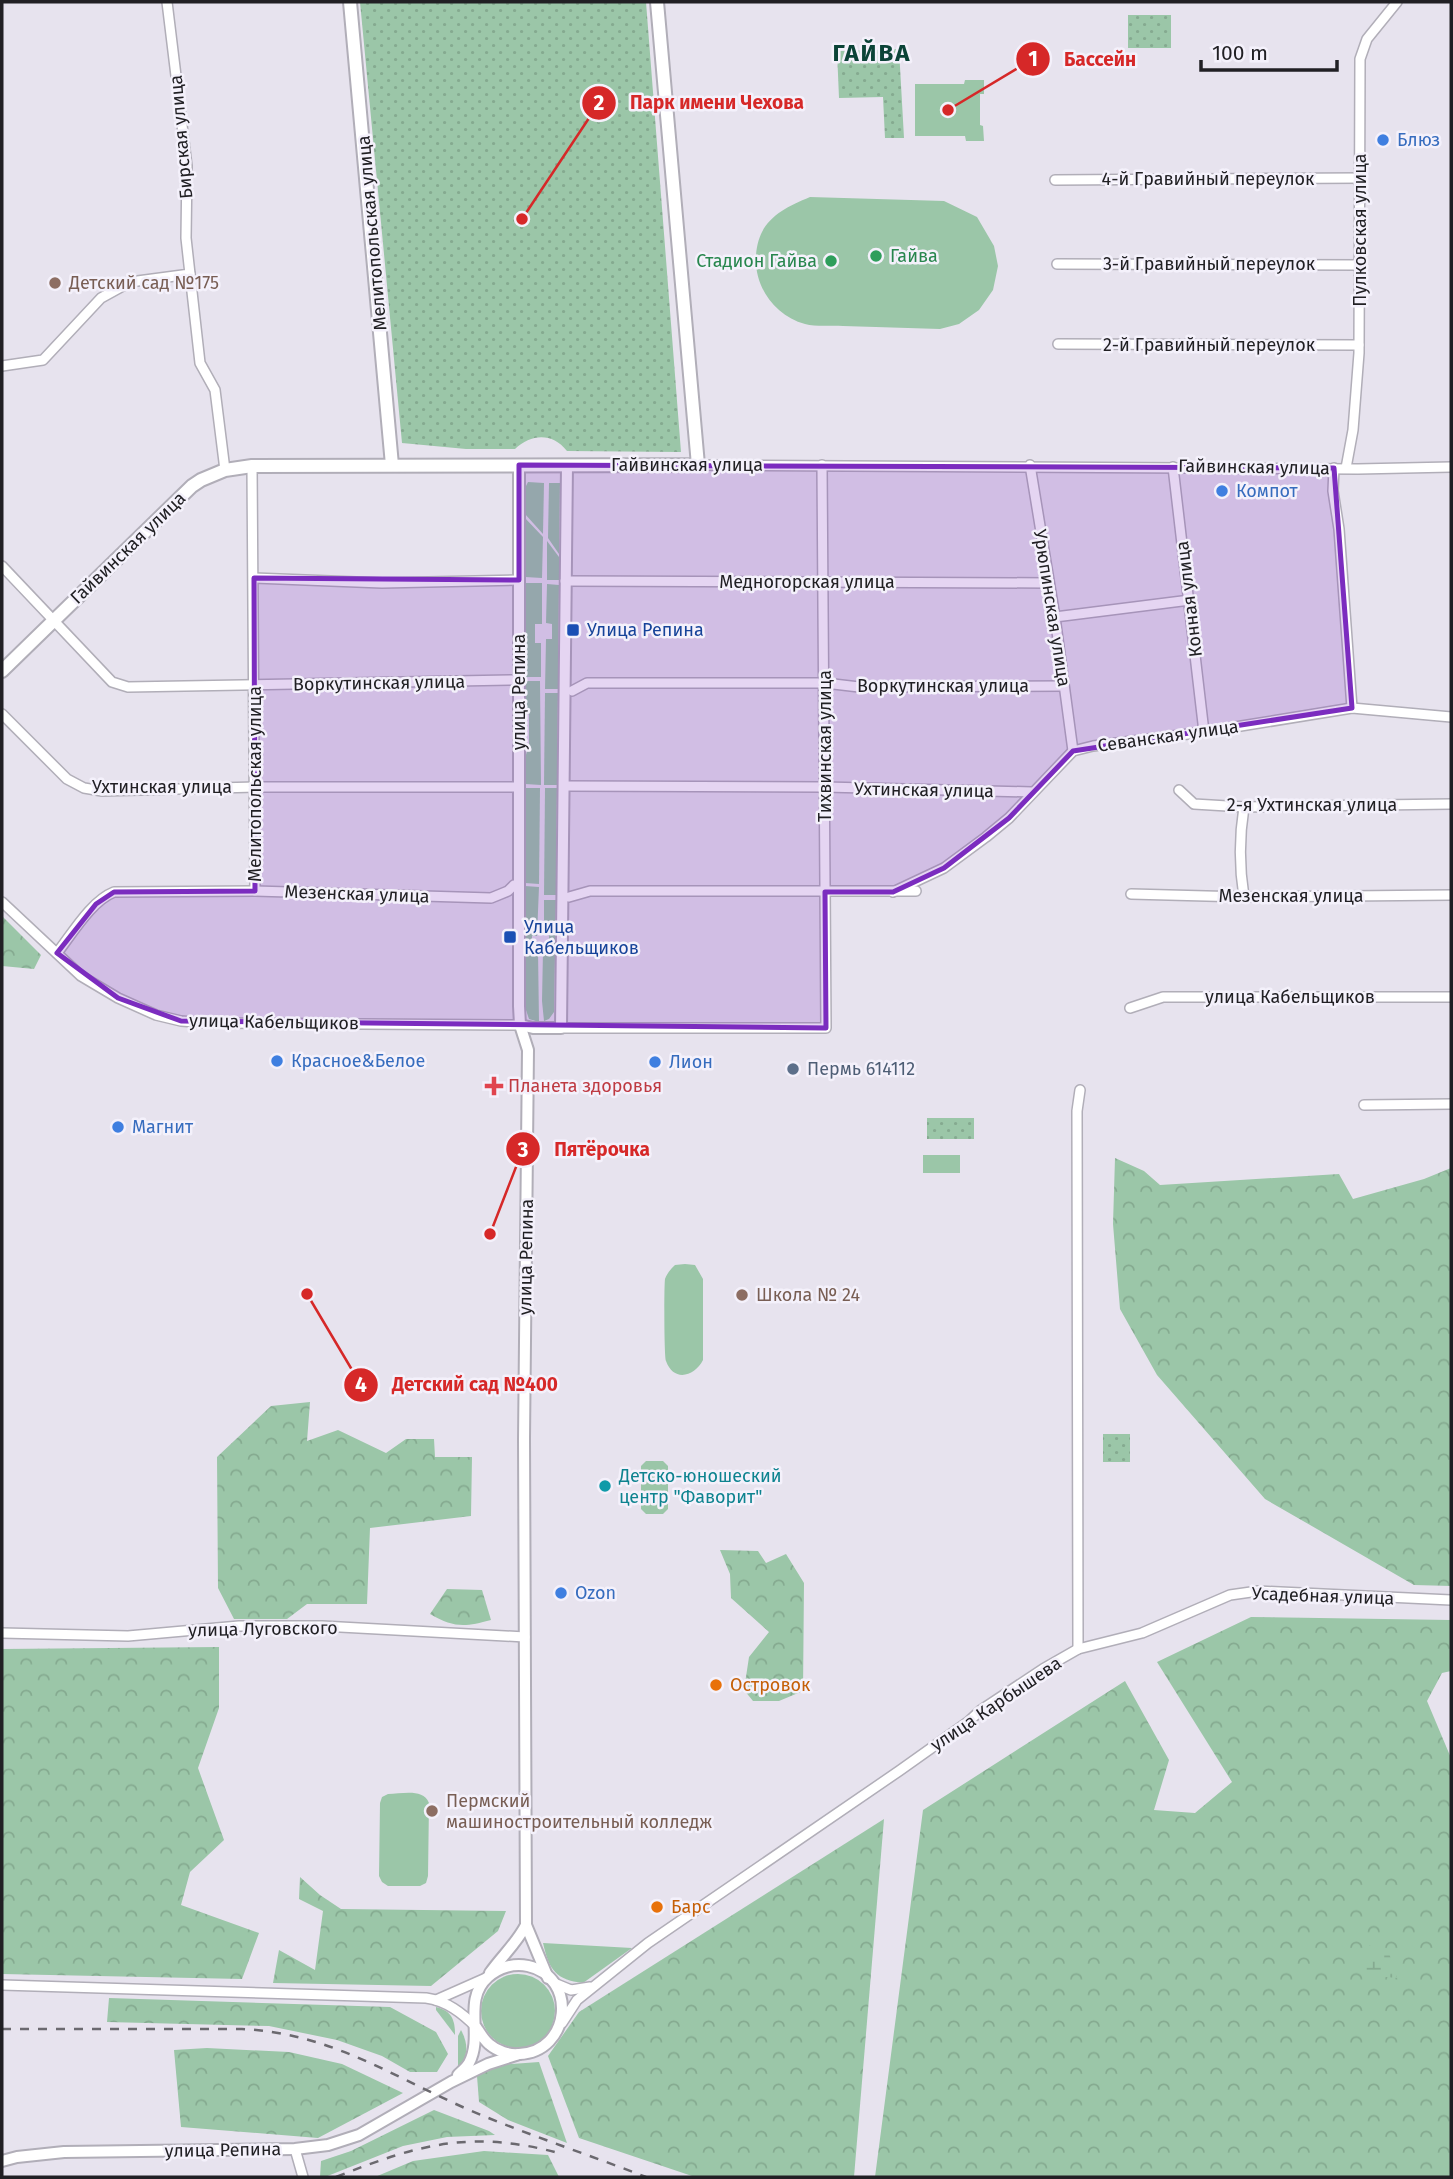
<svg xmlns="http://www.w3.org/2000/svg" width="1453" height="2179" font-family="'Fira Sans',sans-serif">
<defs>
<pattern id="forest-crowns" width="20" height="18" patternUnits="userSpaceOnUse" patternTransform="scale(1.75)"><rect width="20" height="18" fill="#9bc6a8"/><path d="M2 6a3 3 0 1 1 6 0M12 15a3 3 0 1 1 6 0" fill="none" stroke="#85aa90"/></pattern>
<pattern id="wetland-marsh" width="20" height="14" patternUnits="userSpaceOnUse" patternTransform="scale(1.75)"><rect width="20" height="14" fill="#9bc6a8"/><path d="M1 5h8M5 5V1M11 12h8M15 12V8" fill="none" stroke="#85aa90"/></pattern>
<pattern id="park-dots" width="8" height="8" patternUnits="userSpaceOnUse" patternTransform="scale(1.75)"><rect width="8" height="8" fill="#9bc6a8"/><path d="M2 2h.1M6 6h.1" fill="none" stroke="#85aa90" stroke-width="1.8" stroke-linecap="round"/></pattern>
</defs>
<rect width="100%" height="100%" fill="#e7e3ee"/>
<!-- grass -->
<g fill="#9bc6a8">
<path d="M965,80H984V94H980V125L983,126L984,141H966L965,136H915V84H964Z"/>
<path d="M810,197L944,201L977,217L994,246L998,266L993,290L979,310L959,324L940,329C908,328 876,327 843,326C831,325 816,327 805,324C775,316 754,287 756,256C758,221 781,209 810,197Z"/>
<path d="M528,482L544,483L543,534L525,514V488Z"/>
<path d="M549,483H560L559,554L548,538Z"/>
<path d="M524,517L543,537L542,578L525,577Z"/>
<path d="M547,541L559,557V580H547Z"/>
<path d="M524,583H542V624H535V643H541V677H525Z"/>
<path d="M547,584L559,585L558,689H545L546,639H552V624L546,623Z"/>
<path d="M524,681H540L541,785L525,784L524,762L529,744V715L525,702Z"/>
<path d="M545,693H558L557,785H544Z"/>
<path d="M524,788H540L539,884L525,883Z"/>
<path d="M545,788H557L556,895H544Z"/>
<path d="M525,886L539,887L537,936H532V950H538L539,1022L529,1019L525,1007Z"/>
<path d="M544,900H556L554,1012L549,1019L544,1021L542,1001L543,950L549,949V930H544Z"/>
<rect x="923" y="1155" width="37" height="18"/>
<path d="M685,1264L695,1265L703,1279V1360C695,1376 674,1383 666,1361C664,1356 664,1286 665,1279C667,1273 671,1269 675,1265Z"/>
<path d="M646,1461H663L668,1466V1509L663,1514H646L641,1509V1466Z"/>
<path d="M388,1794C402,1794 423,1788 429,1803L428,1876L426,1883L420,1886H388L382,1882L379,1876L380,1803L382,1797Z"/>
<path d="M543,1943L632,1948L583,1983C556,1980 549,1970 543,1943Z"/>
<circle cx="518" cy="2011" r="37"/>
<path d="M436,2007C452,2011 455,2020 455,2035L436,2010Z"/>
<path d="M461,2030C469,2045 468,2056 458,2071V2036Z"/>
</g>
<!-- forest -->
<g fill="url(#forest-crowns)">
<path d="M2,916L41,955L34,969L2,966Z"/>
<path d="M1115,1158L1144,1171L1160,1185L1339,1174L1353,1199L1424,1179L1451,1168V1586L1414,1585L1265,1499L1157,1375L1120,1309L1113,1224Z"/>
<path d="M310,1402L307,1441L338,1430L386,1453L406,1439H434L435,1457H472L471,1516L370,1528L367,1604H307L287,1619H234L218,1588L217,1457L271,1406Z"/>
<path d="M720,1550L758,1551L766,1563L786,1554L804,1583L803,1691L779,1701H753L744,1690L749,1657L769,1632L731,1598L730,1574Z"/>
<path d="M447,1589L482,1590L491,1620C465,1627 454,1628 430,1614Z"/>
<path d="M1251,1617L1451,1620V1671L1442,1673L1427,1701L1451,1758V2177H875L923,1810L1125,1681L1169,1760L1154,1810L1195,1813L1232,1782L1157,1662Z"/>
<path d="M219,1647V1708L198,1768L224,1840L190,1872L181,1905L259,1933L242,1979L2,1974V1649Z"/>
<path d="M884,1819L854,2177H695L579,2138L548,2056L579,2012Z"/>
<path d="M300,1877L320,1895L341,1909L506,1911L498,1931L431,1986L273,1983L279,1950L315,1970L323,1911L299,1899Z"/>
<path d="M109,1998L390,2007L436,2032L448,2054L437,2072H410L382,2056L337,2040L269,2026L107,2022Z"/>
<path d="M207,2048L289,2052L342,2064L403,2093L318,2138L181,2127L174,2050Z"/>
<path d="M539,2062L567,2143L508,2120L479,2102L477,2076L497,2065Z"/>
<path d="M434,2110L489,2131L495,2135L447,2137L403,2146L325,2177H320L321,2161L351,2151Z"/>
<path d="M484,2151L548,2155L559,2177H375L413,2161Z"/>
</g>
<!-- wetland -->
<path fill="url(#wetland-marsh)" d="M1369,1945L1389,1953L1397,1978L1365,1975Z"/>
<!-- park -->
<g fill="url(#park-dots)">
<path d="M360,2H646L681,452L567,451C552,432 531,434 515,449H466L402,443Z"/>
<rect x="1128" y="15" width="43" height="33"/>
<path d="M899,49L904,138H885L883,97L839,98L837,51Z"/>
<rect x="927" y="1118" width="47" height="21"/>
<rect x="1103" y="1434" width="27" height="28"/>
</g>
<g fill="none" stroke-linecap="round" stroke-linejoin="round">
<!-- minor casing -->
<g stroke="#b1aeb8" stroke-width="12">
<g id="minor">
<path d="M1055,180L1361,178"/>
<path d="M1057,264L1360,265"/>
<path d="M190,274L200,363L215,390L225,470"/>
<path d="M1058,344L1359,345"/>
<path d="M2,366L43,360L101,298L130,282L190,274L186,238L187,166L167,2"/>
<path d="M698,465L1358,469L1451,467"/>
<path d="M1030,465L1055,617L1073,751"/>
<path d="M252,466L255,891"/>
<path d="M1173,467L1204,732"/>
<path d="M1334,468L1333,491L1339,529L1352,708"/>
<path d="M1346,468L1353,430L1359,353L1360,59L1367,39L1397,2"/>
<path d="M2,566L112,682L128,687L513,680"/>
<path d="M254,578L382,583L519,580"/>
<path d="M565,581L1048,583"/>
<path d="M1055,617L1190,600"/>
<path d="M572,691L587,683H825L859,687L1064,686"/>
<path d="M2,714L67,779L84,788L102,791L256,787H519"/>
<path d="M564,786L825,787L1032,792"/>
<path d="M1179,790L1194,804L1244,807L1451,804"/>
<path d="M1244,807C1239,838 1239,866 1244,897"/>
<path d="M893,892L944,868L986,837L1009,818L1073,751L1093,746L1204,732L1352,708L1451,717"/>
<path d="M1131,894L1244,897L1451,895"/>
<path d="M569,897L590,891H916"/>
<path d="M2,902L81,976L118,998L156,1015L181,1021L208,1023L520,1025"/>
<path d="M57,953C72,934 91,901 114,892L255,891L491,898L508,891L514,885"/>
<path d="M1130,1008L1163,997H1451"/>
<path d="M561,1028H826L822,465"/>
<path d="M1364,1105L1451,1104"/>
<path d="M2,1633L128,1636L239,1626H322L525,1637"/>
<path d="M1078,1649L1077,1111L1080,1090"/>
<path d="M554,1983L571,1990L590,1987"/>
<path d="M2,1985L426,1998C447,2001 462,2013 476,2027"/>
<path d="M436,2000L488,1977"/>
<path d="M562,2023L577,2000L648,1943L899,1771L968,1722L981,1710L1043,1669L1078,1649L1142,1633L1230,1595L1258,1591L1451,1600"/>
<path d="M295,2149L303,2177"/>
</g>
</g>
<!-- tertiary casing -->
<g stroke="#b1aeb8" stroke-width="14">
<g id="tertiary">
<path d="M519,465V1006L520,1025L528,1050L524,1439L526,1925L548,1978"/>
<path d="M520,1025L533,1028H561L567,465"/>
<path d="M490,1973C502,1956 516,1944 526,1925"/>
<path d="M458,2075C462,2071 467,2067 469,2063C484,2035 462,2000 488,1977C499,1967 514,1963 528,1966C578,1977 571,2052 519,2054C509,2055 497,2051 489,2044C484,2040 480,2033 476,2027"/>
<path d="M2,2161L17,2157L64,2152L295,2149L328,2145L359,2135L451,2082L488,2064L519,2054"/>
</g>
</g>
<!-- secondary casing -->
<g stroke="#b1aeb8" stroke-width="16">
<g id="secondary">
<path d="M350,2L392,465"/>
<path d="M2,671L192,486L201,480L225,470L252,466L698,465L657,2"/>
</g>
</g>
<!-- minor -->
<use href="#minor" stroke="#fff" stroke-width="9"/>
<!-- tertiary -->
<use href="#tertiary" stroke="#fff" stroke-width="10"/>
<!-- secondary -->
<use href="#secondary" stroke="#fff" stroke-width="12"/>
<!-- rail -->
<g stroke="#6b696f" stroke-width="2.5" stroke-dasharray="9 9" stroke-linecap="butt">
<path d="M2,2029H242C329,2033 390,2075 467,2109C525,2134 587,2154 646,2177"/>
<path d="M336,2177C419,2144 473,2129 562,2154"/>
</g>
</g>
<!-- marked area -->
<path fill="#7b2cbf" fill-opacity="0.2" stroke="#7b2cbf" stroke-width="5" stroke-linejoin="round" d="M519,465L1334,468L1352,708L1073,751L1009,818L944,868L893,892H825L826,1028L181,1021L118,998L57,953L96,904L114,892L255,891L254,578L519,580Z"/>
<!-- markers -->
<g fill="#3f7fe0" stroke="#f4f1fb" stroke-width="2.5">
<circle cx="1383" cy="140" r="7"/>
<circle cx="1222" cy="491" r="7"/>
<circle cx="277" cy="1061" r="7"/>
<circle cx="655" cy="1062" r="7"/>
<circle cx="118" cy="1127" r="7"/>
<circle cx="561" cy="1593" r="7"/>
</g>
<g fill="#2e9e5b" stroke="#f4f1fb" stroke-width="2.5">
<circle cx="876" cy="256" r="7"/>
<circle cx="831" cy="261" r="7"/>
</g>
<g fill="#8d6e63" stroke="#f4f1fb" stroke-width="2.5">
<circle cx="55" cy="283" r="7"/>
<circle cx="742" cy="1295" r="7"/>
<circle cx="432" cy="1811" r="7"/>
</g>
<g fill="#1a4fb4" stroke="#f4f1fb" stroke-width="2.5">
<rect x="566" y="623" width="14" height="14" rx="3.5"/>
<rect x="503" y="930" width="14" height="14" rx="3.5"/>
</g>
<circle fill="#5c6f8a" stroke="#f4f1fb" stroke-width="2.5" cx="793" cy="1069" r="7"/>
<path fill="#e0444e" stroke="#f4f1fb" stroke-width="2.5" d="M490.5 1075.5h7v7h7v7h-7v7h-7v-7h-7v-7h7z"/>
<circle fill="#0f9aa8" stroke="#f4f1fb" stroke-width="2.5" cx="605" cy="1486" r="7"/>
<g fill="#e8710a" stroke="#f4f1fb" stroke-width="2.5">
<circle cx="716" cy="1685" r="7"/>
<circle cx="657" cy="1907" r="7"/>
</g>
<g text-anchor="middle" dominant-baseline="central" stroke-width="5" stroke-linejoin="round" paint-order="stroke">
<!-- street labels -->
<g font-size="18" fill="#212024" stroke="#f4f1fb">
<text transform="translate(181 137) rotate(-95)">Бирская улица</text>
<text x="1208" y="179">4-й Гравийный переулок</text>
<text transform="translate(1360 230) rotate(-90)">Пулковская улица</text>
<text transform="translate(372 233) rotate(-95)">Мелитопольская улица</text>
<text x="1209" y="264">3-й Гравийный переулок</text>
<text x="1209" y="345">2-й Гравийный переулок</text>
<text x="687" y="465">Гайвинская улица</text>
<text transform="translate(1254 467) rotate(1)">Гайвинская улица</text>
<text transform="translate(128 548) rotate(-44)">Гайвинская улица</text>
<text x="807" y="582">Медногорская улица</text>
<text transform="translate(1189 599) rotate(-97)">Конная улица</text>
<text transform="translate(1052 608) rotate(81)">Урюпинская улица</text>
<text transform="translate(379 683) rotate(-1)">Воркутинская улица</text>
<text x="943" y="686">Воркутинская улица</text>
<text transform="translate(519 692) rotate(-90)">улица Репина</text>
<text transform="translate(1168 736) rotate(-8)">Севанская улица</text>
<text transform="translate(825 746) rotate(-90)">Тихвинская улица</text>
<text transform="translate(255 784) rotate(-90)">Мелитопольская улица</text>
<text x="162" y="787">Ухтинская улица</text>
<text transform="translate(924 790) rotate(1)">Ухтинская улица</text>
<text x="1312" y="805">2-я Ухтинская улица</text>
<text transform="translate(357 894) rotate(2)">Мезенская улица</text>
<text x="1291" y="896">Мезенская улица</text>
<text x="1290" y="997">улица Кабельщиков</text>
<text transform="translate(274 1022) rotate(1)">улица Кабельщиков</text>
<text transform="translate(526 1257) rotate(-89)">улица Репина</text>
<text transform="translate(1323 1596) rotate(2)">Усадебная улица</text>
<text transform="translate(263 1629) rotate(-1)">улица Луговского</text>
<text transform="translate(996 1704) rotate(-34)">улица Карбышева</text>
<text transform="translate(223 2150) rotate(-1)">улица Репина</text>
</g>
<!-- shop labels -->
<g font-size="18" fill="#366cbe" stroke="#f4f1fb" text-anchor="start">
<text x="1397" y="140">Блюз</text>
<text x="1236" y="491">Компот</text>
<text x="291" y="1061">Красное&amp;Белое</text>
<text x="669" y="1062">Лион</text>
<text x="132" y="1127">Магнит</text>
<text x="575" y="1593">Ozon</text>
</g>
<!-- leisure labels -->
<g font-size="18" fill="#27864d" stroke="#f4f1fb" text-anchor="start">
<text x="890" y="256">Гайва</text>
<text x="817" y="261" text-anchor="end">Стадион Гайва</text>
</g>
<!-- education labels -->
<g font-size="18" fill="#785e54" stroke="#f4f1fb" text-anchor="start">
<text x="69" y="283">Детский сад №175</text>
<text x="756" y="1295">Школа № 24</text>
<text x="446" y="1801">Пермский<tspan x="446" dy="21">машиностроительный колледж</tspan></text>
</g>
<!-- transit labels -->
<g font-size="18" fill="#164399" stroke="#f4f1fb" text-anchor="start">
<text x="587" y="630">Улица Репина</text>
<text x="524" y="927">Улица<tspan x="524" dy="21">Кабельщиков</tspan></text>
</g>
<!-- service labels -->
<g font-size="18" fill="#4e5e75" stroke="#f4f1fb" text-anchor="start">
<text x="807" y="1069">Пермь 614112</text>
</g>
<!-- health labels -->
<g font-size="18" fill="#be3a42" stroke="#f4f1fb" text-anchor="start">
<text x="508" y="1086">Планета здоровья</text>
</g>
<!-- culture labels -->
<g font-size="18" fill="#0d838f" stroke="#f4f1fb" text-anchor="start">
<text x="619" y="1476">Детско-юношеский<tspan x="619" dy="21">центр "Фаворит"</tspan></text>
</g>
<!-- food labels -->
<g font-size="18" fill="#c56008" stroke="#f4f1fb" text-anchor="start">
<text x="730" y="1685">Островок</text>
<text x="671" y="1907">Барс</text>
</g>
<!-- district labels -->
<g font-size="24" font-weight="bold" letter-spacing="2" fill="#0b4337" stroke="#f4f1fb">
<text x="872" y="53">ГАЙВА</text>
</g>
</g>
<!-- callouts -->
<path fill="none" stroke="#d62828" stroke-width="2.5" d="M948 110L1033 59M522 219L599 103M490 1234L523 1149M307 1294L361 1385"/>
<g fill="#d62828" stroke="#f4f1fb" stroke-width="2.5">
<circle cx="948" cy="110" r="7"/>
<circle cx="522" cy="219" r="7"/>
<circle cx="490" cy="1234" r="7"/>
<circle cx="307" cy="1294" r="7"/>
<circle cx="1033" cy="59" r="18"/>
<circle cx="599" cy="103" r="18"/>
<circle cx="523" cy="1149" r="18"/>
<circle cx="361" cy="1385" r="18"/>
</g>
<g font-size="21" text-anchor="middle" font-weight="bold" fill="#fff">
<text x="1033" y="66">1</text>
<text x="599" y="110">2</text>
<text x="523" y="1157">3</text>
<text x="361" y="1392">4</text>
</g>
<g font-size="19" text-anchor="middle" font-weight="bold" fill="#d62828" stroke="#f4f1fb" stroke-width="5" stroke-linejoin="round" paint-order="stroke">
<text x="1100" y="66">Бассейн</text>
<text x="717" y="109">Парк имени Чехова</text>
<text x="602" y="1156">Пятёрочка</text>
<text x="475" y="1391">Детский сад №400</text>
</g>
<!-- border -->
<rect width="1453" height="2179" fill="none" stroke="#212024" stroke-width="7"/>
<!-- scale -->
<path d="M1201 60v10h136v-10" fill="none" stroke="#212024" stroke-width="3.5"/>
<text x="1212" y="60" font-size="21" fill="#212024" stroke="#f4f1fb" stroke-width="5" paint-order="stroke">100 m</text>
</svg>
